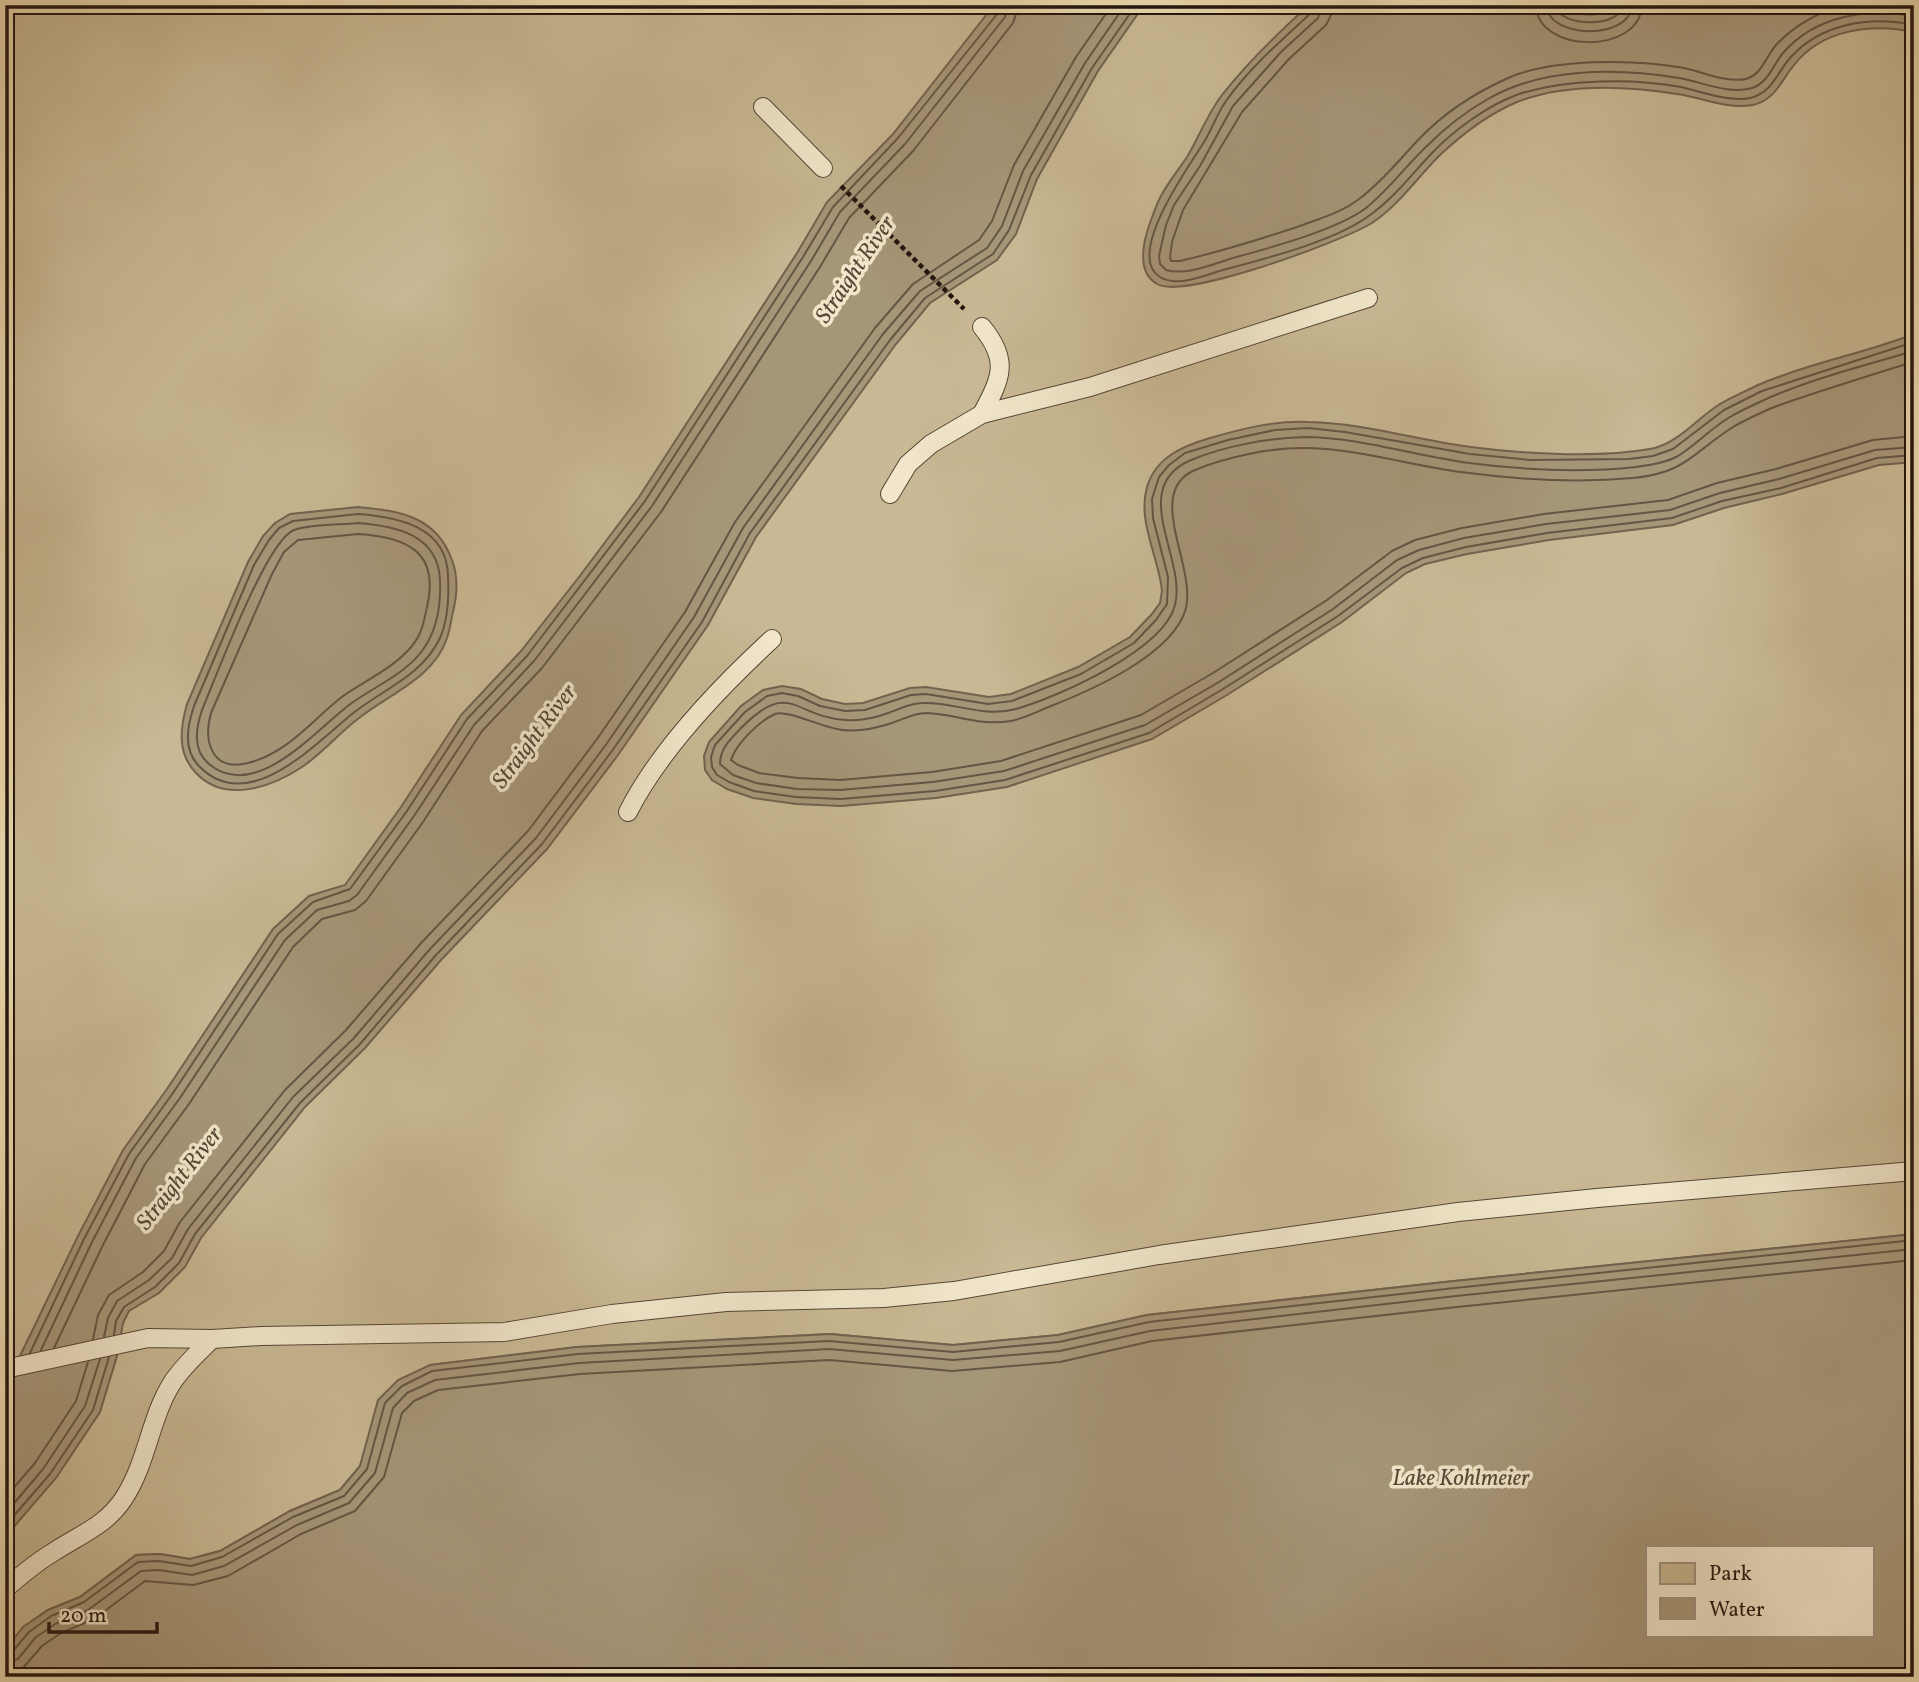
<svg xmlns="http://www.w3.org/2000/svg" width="1919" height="1682" font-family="Vollkorn,serif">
<rect width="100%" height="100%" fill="#ead9ae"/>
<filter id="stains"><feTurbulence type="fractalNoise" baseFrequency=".00286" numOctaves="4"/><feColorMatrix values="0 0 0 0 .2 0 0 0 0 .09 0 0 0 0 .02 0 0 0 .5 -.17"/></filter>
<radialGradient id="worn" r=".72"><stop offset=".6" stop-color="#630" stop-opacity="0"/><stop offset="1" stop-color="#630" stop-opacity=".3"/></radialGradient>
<!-- green -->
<path fill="#c8b893" stroke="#766651" stroke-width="2" d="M5,5H1914V1234L1454,1281L1147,1315L1058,1335L953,1345L830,1334L577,1347L430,1365L370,1434L360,1466L340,1490L290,1511L220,1551L190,1559L160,1554L136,1555L80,1597L48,1610L24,1627L5,1650Z"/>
<!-- water -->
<g fill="#a69678" stroke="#72624e" stroke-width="2" fill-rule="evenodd">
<path d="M994,5H1144L1098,71L1037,179L1016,234L997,260L930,303L896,344L756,537L708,625L618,755L547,849L441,960L365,1048L305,1107L201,1238L185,1267L159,1293L129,1311L123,1323L117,1356L100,1412L56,1478L5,1537V1387L78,1236L123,1150L167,1089L273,929L309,896L345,885L401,807L461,715L521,651L579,577L639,497L797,253L827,202L893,134Z"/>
<path d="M1309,5H1555C1583,17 1594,19 1622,5H1914V32C1872,23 1822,29 1794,65C1781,81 1775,100 1753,105C1727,110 1701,97 1677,94C1627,86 1565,83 1517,102C1489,114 1461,135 1439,156C1417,178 1398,206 1372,223C1343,241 1184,300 1157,284C1130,268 1149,224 1158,202C1165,186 1177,172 1187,157C1199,137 1208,113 1222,95C1248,62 1278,33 1309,5Z"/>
<path d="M1914,334V462L1879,465L1782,494L1724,508L1673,525L1549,540L1467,554L1425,564L1406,573L1342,622L1227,695L1152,739L1007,787L936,798L841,806L796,804L753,798L727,789L712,780L705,770L704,756L709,742L741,706L763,690L782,686L801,689L822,699L845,704L863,703L910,688L926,687L989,697L1011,694L1078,667L1130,637L1151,615L1160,603L1162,591C1159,558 1137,521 1147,487C1156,457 1183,446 1210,438C1241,429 1276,420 1309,422C1363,423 1417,440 1471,447C1523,454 1598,458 1650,449C1678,444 1697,418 1720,404C1732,397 1746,391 1758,385C1808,363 1863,354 1914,334Z"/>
<path d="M358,507C400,511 436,516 452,560C458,576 457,596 453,612C451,620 450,630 447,638C434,678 389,694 359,718C339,733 323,753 302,767C272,787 225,804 196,773C177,753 180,729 187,704L248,562L263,536L275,523L290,514Z"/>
<path d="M1914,1234V1677H5V1650L23,1627L48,1610L80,1597L136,1555L160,1554L190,1559L220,1551L290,1511L340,1490L360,1466L378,1400L398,1380L430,1365L577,1347L830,1334L953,1345L1058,1335L1147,1315L1454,1281ZM1872,1547V1635H1648V1547Z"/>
</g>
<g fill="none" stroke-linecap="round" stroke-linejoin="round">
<!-- shore -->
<g stroke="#645644" stroke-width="2">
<path d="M1313,5L1311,13C1282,40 1249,68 1226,101C1217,114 1212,129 1204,142C1190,165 1124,255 1160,277C1177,288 1205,275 1223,270C1264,259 1336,241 1370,215C1394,198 1412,174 1432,153C1454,130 1488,105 1519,94C1566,79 1632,78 1681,87C1703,92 1727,102 1750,98C1772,93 1777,73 1790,58C1821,23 1870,16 1914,25"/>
<path d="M1322,5L1318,18L1281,52L1233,106L1200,166L1174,205L1166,225L1159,256L1160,264L1166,270C1187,276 1213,264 1233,258C1269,248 1337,230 1366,208C1390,189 1407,164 1429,144C1446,127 1467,111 1488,99C1543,67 1618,68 1679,78C1703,82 1728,95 1752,88C1768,83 1773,65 1783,53C1816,15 1867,8 1914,16"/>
<path d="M1332,5L1331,15L1326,25L1289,59L1242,112L1183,210L1172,242L1170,257L1171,261H1180C1219,252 1258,240 1297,227C1318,219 1341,213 1359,199C1382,182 1400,159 1419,139C1443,114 1475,93 1506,79C1550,58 1636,59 1684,68C1703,72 1726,83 1746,79C1762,75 1767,54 1777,44C1796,24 1819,12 1845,5"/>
<path d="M1536,5C1537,54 1640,55 1642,5"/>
<path d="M1546,5C1548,39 1630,41 1632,5"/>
<path d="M1555,5C1558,27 1620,29 1623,5"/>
<path d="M1914,342L1762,391L1724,410L1673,449L1653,456L1629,459L1530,460L1470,454L1345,432L1308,428L1275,430L1228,440L1185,453L1169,465L1159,477L1152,499L1153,518L1168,577L1167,604L1156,620L1134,643L1081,674L1012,701L988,704L926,694L911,695L865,710L845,711L820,706L798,696L782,693L767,696L745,712L715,745L711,757L712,767L717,775L729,782L754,791L796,797L841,799L935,791L1005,780L1149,733L1223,689L1338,616L1402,568L1423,558L1466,547L1547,533L1672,518L1722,501L1781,488L1877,458L1914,455"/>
<path d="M1914,351C1866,365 1807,380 1762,401C1751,406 1740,411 1730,417C1711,428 1696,445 1678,456C1665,463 1650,465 1636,467C1581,473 1523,470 1469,463C1416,456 1357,437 1305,437C1268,438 1225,446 1191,460C1127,487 1187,559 1175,605C1164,650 1058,697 1016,709C983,718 955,702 923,703C910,703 900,709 888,713C875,718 860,721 846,720C793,717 791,678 741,728C731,739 720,748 720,764L733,775L756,783L797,789L840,790L933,782L1004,771L1145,725L1219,682L1333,609L1397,560L1419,550L1464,538L1546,524L1670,510L1720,493L1779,479L1875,450L1914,447"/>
<path d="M1914,362C1882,371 1850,382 1818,392C1801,398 1782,403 1765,411C1754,416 1743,421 1733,427C1692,453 1686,473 1633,478C1579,483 1523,480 1469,473C1415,467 1361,449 1307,448C1274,447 1226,457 1195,470C1144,492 1196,565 1186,608C1174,654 1092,690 1051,706C1038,711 1025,718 1011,721C975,726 958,714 926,713C914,713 904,719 892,723C877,728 860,732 843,730C825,729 787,709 775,714C759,721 736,744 731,760L738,765L759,773L798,778L840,780L932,772L1001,761L1141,715L1213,673L1327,600L1392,551L1415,540L1462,528L1544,514L1668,500L1717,483L1776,469L1873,440L1914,436"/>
<path d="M358,514C397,517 447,526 448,576C449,596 448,620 440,638C422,676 383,689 352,714C315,744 248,817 199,766C183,750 187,727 194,706L254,565L269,540L279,528L293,521Z"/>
<path d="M358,523C395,526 438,534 440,580C441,604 437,631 422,651C404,675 373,687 349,705C316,730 255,803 209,764C192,750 196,728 202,710C216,677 266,541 294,530C310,524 340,525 358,523Z"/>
<path d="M358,534C406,537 440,551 427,607C424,621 422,634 412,646C394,668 366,680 343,696C312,720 288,753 248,763C212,772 203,742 211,713L272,574L284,552L298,540Z"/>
<path d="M114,1335L116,1321L124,1307L155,1287L179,1263L195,1234L300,1103L360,1044L436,955L542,844L612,751L702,622L750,533L890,340L925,298L993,254L1009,230L1031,175L1092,68L1136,5"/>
<path d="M104,1337L108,1318L117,1301L149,1280L172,1258L188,1229L293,1097L354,1038L430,949L536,838L605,746L694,617L743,528L883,334L920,291L987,248L1002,226L1023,171L1085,63L1125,5"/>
<path d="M93,1339L98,1315L109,1295L143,1272L164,1251L180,1222L285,1090L346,1030L422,942L528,831L597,739L685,612L735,522L875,328L913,284L979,240L992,221L1014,165L1076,57L1112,5"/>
<path d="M54,1348L102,1247L145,1164L189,1104L293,947L322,919L355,910L366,901L423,822L482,731L542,668L661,512L820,267L849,218L913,151L1013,23L1019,5"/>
<path d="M41,1350L92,1242L136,1158L180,1098L285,940L317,910L349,901L357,895L414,816L474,725L534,661L652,506L811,261L840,212L905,144L1005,17L1008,5"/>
<path d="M30,1353L84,1239L129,1154L173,1093L278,934L313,902L350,889L407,811L467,719L527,656L645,501L803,257L833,207L898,138L998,13L999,5"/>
<path d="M5,1498L35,1463L76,1401L88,1362"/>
<path d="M5,1514L43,1469L85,1406L100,1359"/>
<path d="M5,1526L50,1474L93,1410L109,1357"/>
<path d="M5,1654L12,1652L29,1632L51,1616L84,1602L138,1562L159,1561L191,1566L222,1557L293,1517L344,1496L367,1469L385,1403L402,1386L432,1371L578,1354L829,1341L953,1352L1059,1342L1149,1322L1455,1288L1914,1240"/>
<path d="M5,1663L18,1659L35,1638L55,1624L88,1610L141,1571L159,1570L192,1575L224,1566L297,1525L349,1503L375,1473L393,1408L407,1393L435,1380L579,1363L829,1349L953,1360L1060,1351L1150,1331L1456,1296L1914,1249"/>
<path d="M5,1673L22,1669L42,1646L61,1633L94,1619L145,1581L193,1585L228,1576L301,1534L355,1511L384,1477L402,1413L414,1401L438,1390L580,1374L829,1360L952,1371L1060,1362L1152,1341L1457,1307L1914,1260"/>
</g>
<!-- lane casing -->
<g stroke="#554637" stroke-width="20">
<g id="lane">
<path d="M763,107L823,168"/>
<path d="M982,327C1010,361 1001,378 982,414"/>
<path d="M890,494L908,464L931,444L982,414L1090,387L1368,298"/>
<path d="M628,812C660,749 721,686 772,639"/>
<path d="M5,1369L148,1338L212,1339L261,1336L504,1332L612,1314L726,1302L884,1298L954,1291L1159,1255L1458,1212L1597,1198L1914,1171"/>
<path d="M5,1589C20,1576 35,1563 52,1553C79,1535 106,1526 124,1498C147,1463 150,1418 172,1383C183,1366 198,1353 212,1339"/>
</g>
</g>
<!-- path -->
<path stroke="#23150f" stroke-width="4.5" stroke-dasharray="5 3.5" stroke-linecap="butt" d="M841,186L964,309"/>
<!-- lane -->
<use href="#lane" stroke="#f1e6ca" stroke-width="18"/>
</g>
<g text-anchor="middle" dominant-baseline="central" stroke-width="7" stroke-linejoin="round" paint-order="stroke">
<!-- water labels -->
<g font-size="23" font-style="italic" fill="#574939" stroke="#f1e6ca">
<text transform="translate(856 270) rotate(-56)">Straight River</text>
<text transform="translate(535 737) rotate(-53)">Straight River</text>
<text transform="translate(180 1179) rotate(-52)">Straight River</text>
<text x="1461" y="1479">Lake Kohlmeier</text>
</g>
</g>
<!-- margin -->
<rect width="1919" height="1682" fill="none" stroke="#ead9ae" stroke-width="28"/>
<rect x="7" y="7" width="1905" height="1668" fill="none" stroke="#23150f" stroke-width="3.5"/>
<rect x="14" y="14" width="1891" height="1654" fill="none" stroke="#23150f" stroke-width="2"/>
<!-- legend -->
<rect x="1646" y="1546" width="228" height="91" fill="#f1e6ca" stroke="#9f927f" stroke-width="2"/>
<rect x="1660" y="1563" width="35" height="21" fill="#c8b893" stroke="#9f927f" stroke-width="2"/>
<text x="1709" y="1580" font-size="21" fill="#23150f">Park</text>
<rect x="1660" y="1598" width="35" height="21" fill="#a69678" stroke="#9f927f" stroke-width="2"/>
<text x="1709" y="1616" font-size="21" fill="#23150f">Water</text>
<!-- scale -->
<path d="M49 1622v10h108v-10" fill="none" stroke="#23150f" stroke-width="3.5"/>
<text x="60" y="1622" font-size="21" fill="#23150f" stroke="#f1e6ca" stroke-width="5" paint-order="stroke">20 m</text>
<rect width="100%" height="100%" filter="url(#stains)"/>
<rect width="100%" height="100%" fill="url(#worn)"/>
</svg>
